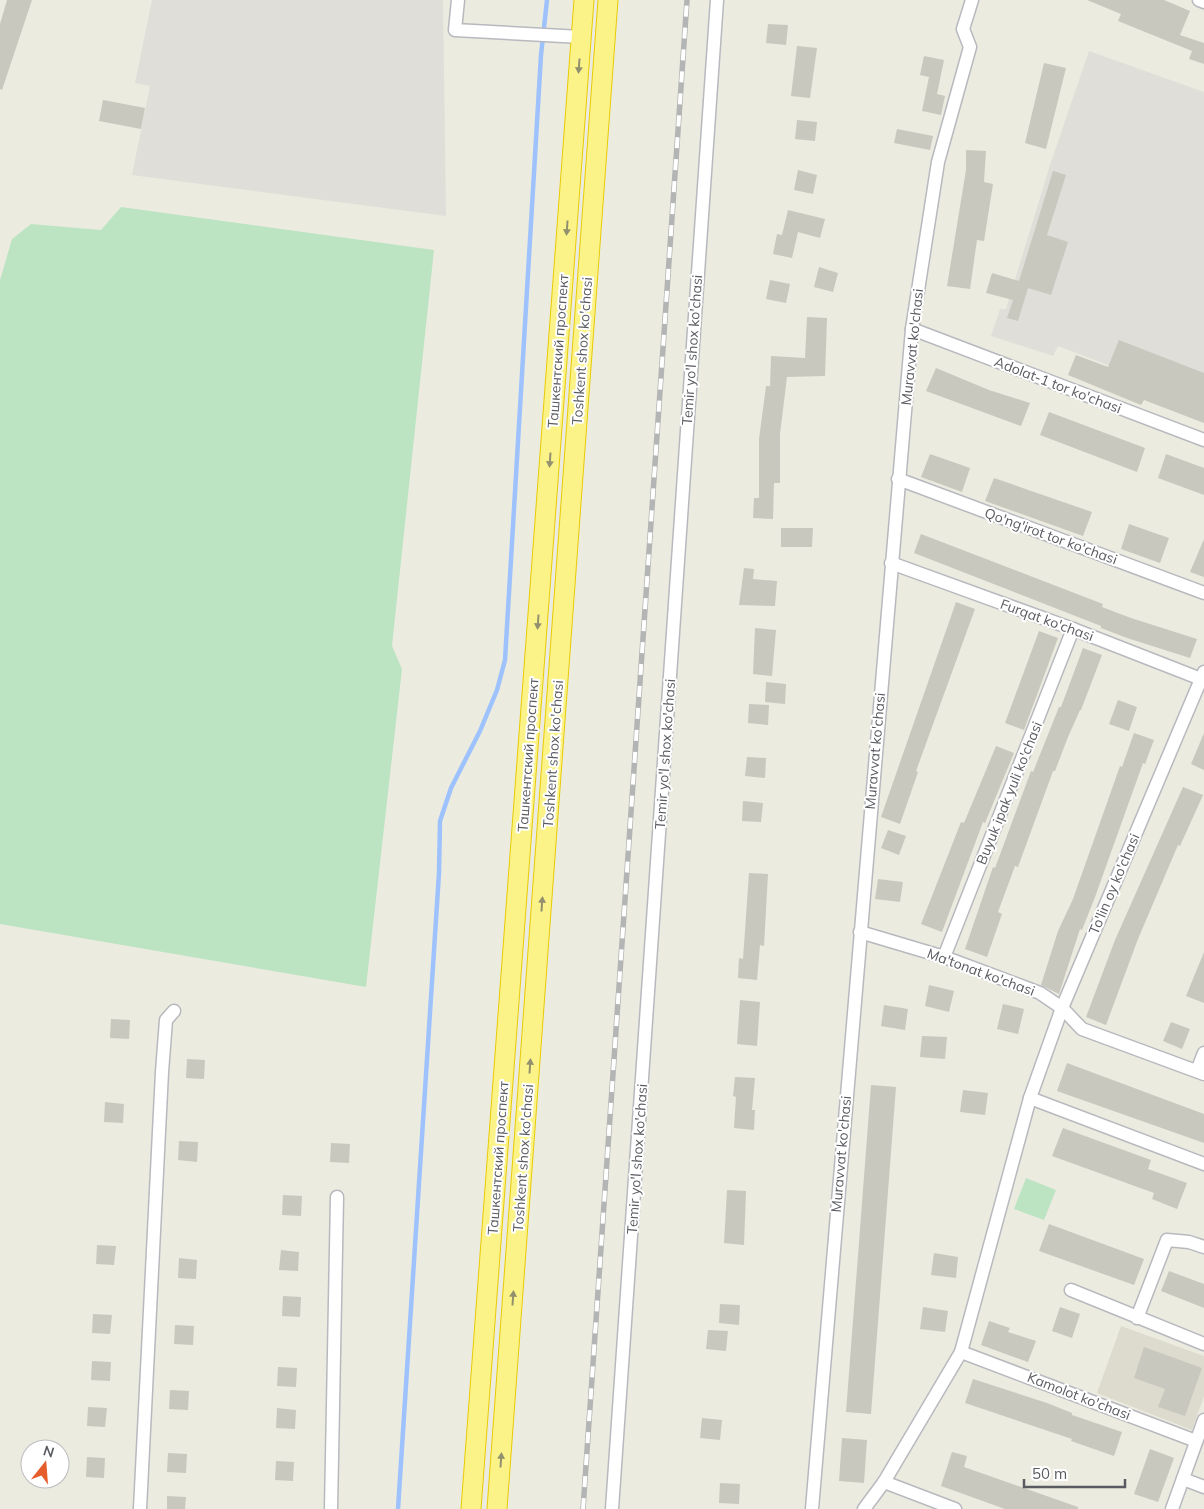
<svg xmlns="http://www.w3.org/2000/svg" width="1204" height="1509" font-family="Mulish,sans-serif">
<rect width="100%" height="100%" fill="#ecebe0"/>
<!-- industrial -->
<g fill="#dfded8">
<path d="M152,0H443L446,216L132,175L150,86L135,83Z"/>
<path d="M1089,51L1204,92V402L1058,346L1053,356L991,336L1000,309H1006L1050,165Z"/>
</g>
<!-- education -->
<path fill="#dcdbce" d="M1121,1326L1204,1356V1396L1192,1430L1097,1393Z"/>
<!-- green -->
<g fill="#bce4c3">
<path d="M121,207L434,250L392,646L402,669L366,987L0,924V280L12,239L31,224L101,230Z"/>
<path d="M1026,1178L1056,1190L1044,1220L1014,1209Z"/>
</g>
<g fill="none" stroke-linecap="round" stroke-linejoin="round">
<!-- stream -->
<path stroke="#9ec2fd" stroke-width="4.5" d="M398,1509L439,873L440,821L451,788L480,731L497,690L505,660L541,55L547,0"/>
</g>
<!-- building -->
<g fill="#c8c8bf">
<path d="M7,0H32L2,90L0,89V24Z"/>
<path d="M1087,0H1164L1190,11L1180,35L1204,43V64L1189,59L1192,51L1118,21L1121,14Z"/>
<path d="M768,24L788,25L786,45L766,43Z"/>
<path d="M797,46L817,48L810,98L791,96Z"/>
<path d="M924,56L944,60L937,94L945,96L941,115L922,111L929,77L920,75Z"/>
<path d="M1044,63L1066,68L1046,149L1025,143Z"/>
<path d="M103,100L145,108L141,129L99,121Z"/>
<path d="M797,120L817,122L815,141L795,139Z"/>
<path d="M897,129L933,136L930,150L894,143Z"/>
<path d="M966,150L986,151L984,182L993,184L984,241L977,240L970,289L947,286L966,170Z"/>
<path d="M798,170L817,175L813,194L794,190Z"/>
<path d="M1053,171L1066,175L1047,235L1068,242L1051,295L1028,288L1018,321L1007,318L1013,300L986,293L992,273L1019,281Z"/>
<path d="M788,210L825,219L820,238L798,232L792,258L773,254L777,234L782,235Z"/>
<path d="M819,267L838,273L833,292L814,287Z"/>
<path d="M770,280L790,284L786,303L766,299Z"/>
<path d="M807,317L827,318L825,376L787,377L780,434V483H774L773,519L753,518L754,498H759V439L766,386H770L771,356L805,358Z"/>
<path d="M1119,340L1204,373V423L1144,400L1141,405L1068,375L1076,355L1108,367Z"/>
<path d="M936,368L989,390L1030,403L1021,426L926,391Z"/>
<path d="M1049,412L1145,448L1137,472L1040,435Z"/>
<path d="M930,454L970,468L962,492L921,477Z"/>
<path d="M1166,454L1204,468V495L1158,478Z"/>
<path d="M994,478L1092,512L1083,536L985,501Z"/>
<path d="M1129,524L1169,538L1160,563L1121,549Z"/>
<path d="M781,528H813L812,547H781Z"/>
<path d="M921,534L1103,604L1102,607L1131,618L1197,639L1190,658L1127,638L1101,628V626L914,553Z"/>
<path d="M1204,539V577L1190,572Z"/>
<path d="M744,568L754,569L753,579L777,581L775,606L739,605Z"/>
<path d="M956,602L975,609L916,771L918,772L900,824L881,817Z"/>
<path d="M755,628L776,630L772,676L753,674Z"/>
<path d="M1039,631L1058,638L1024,730L1005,723Z"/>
<path d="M1083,648L1102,655L1081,710H1080L1068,737L1055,771H1053L1018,867L1015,866L998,912L1002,914L987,957L965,949L993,867L995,868L1031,771L1033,772L1059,707H1061Z"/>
<path d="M766,682L786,684L785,704L765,702Z"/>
<path d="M1118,700L1137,707L1129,731L1109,724Z"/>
<path d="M749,704L769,705L768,725L748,723Z"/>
<path d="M1134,733L1154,740L1145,764L1143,763L1095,897L1082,930L1080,929L1059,994L1041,985L1058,931L1073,899L1120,766L1122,767Z"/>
<path d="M1204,733V770L1191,764Z"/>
<path d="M996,746L1014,753L985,823L983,822L942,932L921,924L961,822L964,823Z"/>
<path d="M747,757L766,758L765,778L745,776Z"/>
<path d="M1183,787L1203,795L1180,846L1178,845L1138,939L1106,1025L1086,1017L1115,940Z"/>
<path d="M743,801L763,803L761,822L742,821Z"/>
<path d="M888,830L906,836L899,855L881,848Z"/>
<path d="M749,873L768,874L764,946L760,945L757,980L738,978L739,958L743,959Z"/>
<path d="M878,879L903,882L900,902L875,899Z"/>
<path d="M1204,952V1003L1186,996Z"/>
<path d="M929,985L954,991L949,1012L925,1006Z"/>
<path d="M740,1000L760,1002L757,1046L737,1044Z"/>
<path d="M1003,1004L1024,1009L1018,1034L997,1029Z"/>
<path d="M884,1005L908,1009L905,1030L881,1026Z"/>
<path d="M111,1019L130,1020L129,1039L110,1038Z"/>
<path d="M1171,1022L1190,1029L1182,1049L1163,1041Z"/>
<path d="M922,1036L947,1037L945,1059L920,1057Z"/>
<path d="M187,1059L205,1060L204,1079L186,1078Z"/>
<path d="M1067,1063L1204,1114V1143L1057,1091Z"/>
<path d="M735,1077L755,1078L752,1110H755L754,1130L734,1128L736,1097L733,1096Z"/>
<path d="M871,1085L896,1087L871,1414L846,1412Z"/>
<path d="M963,1090L988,1093L985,1115L960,1112Z"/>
<path d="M105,1102L124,1104L123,1123L104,1122Z"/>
<path d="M1063,1128L1151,1160L1148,1169L1187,1183L1177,1209L1152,1199L1154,1193L1052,1156Z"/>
<path d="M179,1141L198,1142L197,1162L178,1160Z"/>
<path d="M331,1143L350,1144L349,1163L330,1162Z"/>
<path d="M727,1190L746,1191L744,1245L724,1243Z"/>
<path d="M283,1195L302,1196L301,1216L282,1215Z"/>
<path d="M1049,1224L1144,1259L1134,1285L1039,1251Z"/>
<path d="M97,1245L116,1246L114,1265L96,1264Z"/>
<path d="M281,1250L299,1252L298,1271L279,1270Z"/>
<path d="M934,1253L958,1257L956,1278L931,1275Z"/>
<path d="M179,1258L197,1260L196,1279L178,1278Z"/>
<path d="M1169,1271L1204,1284V1308L1161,1291Z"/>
<path d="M283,1296L301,1297L300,1317L282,1316Z"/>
<path d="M720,1304L740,1305L739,1325L719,1323Z"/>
<path d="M923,1307L948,1311L945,1332L920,1329Z"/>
<path d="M1060,1307L1080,1314L1072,1338L1052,1331Z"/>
<path d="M93,1314L112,1315L110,1334L92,1333Z"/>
<path d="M989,1321L1010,1328L1008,1332L1036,1341L1028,1362L981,1345Z"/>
<path d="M175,1325L194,1326L193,1345L174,1344Z"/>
<path d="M708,1330L728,1331L726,1351L706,1349Z"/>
<path d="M1144,1347L1202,1368L1185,1416L1158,1407L1165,1389L1134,1378Z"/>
<path d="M92,1361L111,1362L110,1381L91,1380Z"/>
<path d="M278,1367L297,1368L296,1387L277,1386Z"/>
<path d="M973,1379L1047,1403L1072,1413V1415L1122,1432L1114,1456L1071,1441L1072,1439L965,1403Z"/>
<path d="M170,1390L189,1391L188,1410L169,1409Z"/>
<path d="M88,1407L107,1408L105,1427L87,1426Z"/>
<path d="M277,1408L296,1410L295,1429L276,1428Z"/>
<path d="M702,1418L722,1420L720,1440L700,1438Z"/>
<path d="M842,1438L867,1440L864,1483L839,1481Z"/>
<path d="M1150,1449L1174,1458L1158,1502L1134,1494Z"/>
<path d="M952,1452L967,1456L964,1467L1078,1507V1509H1005L941,1486Z"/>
<path d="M168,1453L187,1454L186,1473L167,1472Z"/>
<path d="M87,1457L105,1458L104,1478L86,1477Z"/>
<path d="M276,1461L294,1462L293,1481L275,1480Z"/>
<path d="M720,1483L740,1484L739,1504L719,1503Z"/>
<path d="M167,1496L186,1497L185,1509H167Z"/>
</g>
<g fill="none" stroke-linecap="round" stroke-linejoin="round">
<!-- minor casing -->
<g stroke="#b8b9bf" stroke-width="15">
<g id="minor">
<path d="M458,0L455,30L581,37"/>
<path d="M1199,0L1204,2"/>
<path d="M912,329L1204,440"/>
<path d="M898,479L1204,593"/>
<path d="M891,563L1073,629L1201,679"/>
<path d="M860,932L944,957L1040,993L1062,1008L1082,1029L1204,1074"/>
<path d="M944,957L1073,629"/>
<path d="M1197,1071L1204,1053"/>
<path d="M1030,1098L1204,1164"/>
<path d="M1071,1290L1204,1344"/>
<path d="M1137,1318L1167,1240L1189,1242L1204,1247"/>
<path d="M961,1352L1196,1441"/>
<path d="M1183,1479L1204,1487"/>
<path d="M884,1482L955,1509"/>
<path d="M140,1509L162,1072L166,1020L174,1011"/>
<path d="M331,1509L337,1197"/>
<path d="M612,1509L717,0"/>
<path d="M812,1509L912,329L938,162L970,47L963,29L972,0"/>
<path d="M864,1509L884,1482L961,1352L1030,1098L1062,1008L1204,672"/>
<path d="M1172,1509L1204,1420"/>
</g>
</g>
<!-- highway casing -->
<g stroke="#e8cb04" stroke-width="21">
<g id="highway">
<path d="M471,1509L584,0"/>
<path d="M497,1509L608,0"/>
</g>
</g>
<!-- minor -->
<use href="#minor" stroke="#fff" stroke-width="12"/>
<!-- highway -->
<use href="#highway" stroke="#fbf388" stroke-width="19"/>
<!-- rail casing -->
<g stroke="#b3b4b4" stroke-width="5.5">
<path id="rail" d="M583,1509L687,0"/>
</g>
<!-- rail -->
<use href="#rail" stroke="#fff" stroke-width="4" stroke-dasharray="11" stroke-linecap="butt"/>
</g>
<!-- one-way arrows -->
<defs><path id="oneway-solid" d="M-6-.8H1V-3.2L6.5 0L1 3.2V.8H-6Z" transform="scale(1.25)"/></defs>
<g fill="#92906f">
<use href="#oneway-solid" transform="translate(579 66) rotate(94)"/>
<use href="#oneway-solid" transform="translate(567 228) rotate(94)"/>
<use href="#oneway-solid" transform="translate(550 460) rotate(94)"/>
<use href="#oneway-solid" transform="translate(538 622) rotate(94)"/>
<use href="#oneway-solid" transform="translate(542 904) rotate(-86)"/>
<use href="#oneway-solid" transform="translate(530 1066) rotate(-86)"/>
<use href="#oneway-solid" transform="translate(513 1298) rotate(-86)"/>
<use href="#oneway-solid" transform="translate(501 1460) rotate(-86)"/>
</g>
<g text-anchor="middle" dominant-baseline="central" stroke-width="4" stroke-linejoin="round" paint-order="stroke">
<!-- street labels -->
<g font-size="14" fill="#595b61" stroke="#fff">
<text transform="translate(912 347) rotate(-84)">Muravvat ko'chasi</text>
<text transform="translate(692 350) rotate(-86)">Temir yo'l shox ko'chasi</text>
<text transform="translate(558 351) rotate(-86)">Ташкентский проспект</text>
<text transform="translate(582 351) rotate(-86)">Toshkent shox ko'chasi</text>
<text transform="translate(1058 385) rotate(21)">Adolat-1 tor ko'chasi</text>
<text transform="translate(1051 536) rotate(20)">Qo'ng'irot tor ko'chasi</text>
<text transform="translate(1047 620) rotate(20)">Furqat ko'chasi</text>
<text transform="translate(875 751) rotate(-85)">Muravvat ko'chasi</text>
<text transform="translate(553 754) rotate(-86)">Toshkent shox ko'chasi</text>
<text transform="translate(665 754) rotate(-86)">Temir yo'l shox ko'chasi</text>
<text transform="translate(528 755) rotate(-86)">Ташкентский проспект</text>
<text transform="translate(1009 793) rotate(-68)">Buyuk ipak yuli ko'chasi</text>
<text transform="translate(1114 884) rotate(-67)">To'lin oy ko'chasi</text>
<text transform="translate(981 972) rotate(20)">Ma'tonat ko'chasi</text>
<text transform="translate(841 1154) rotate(-85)">Muravvat ko'chasi</text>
<text transform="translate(498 1158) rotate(-86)">Ташкентский проспект</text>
<text transform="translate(523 1158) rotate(-86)">Toshkent shox ko'chasi</text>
<text transform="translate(637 1159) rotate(-86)">Temir yo'l shox ko'chasi</text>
<text transform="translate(1079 1396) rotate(21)">Kamolot ko'chasi</text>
</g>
</g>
<!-- north arrow -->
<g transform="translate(45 1464) rotate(17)"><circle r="24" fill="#ffffff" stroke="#bdbdc0"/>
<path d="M0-4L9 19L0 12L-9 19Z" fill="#e65d2c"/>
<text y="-8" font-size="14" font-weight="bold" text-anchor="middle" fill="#595b61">N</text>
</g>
<!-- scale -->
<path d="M1024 1479v8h101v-8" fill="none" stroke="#595b61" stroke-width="2.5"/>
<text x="1032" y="1479" font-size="15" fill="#595b61" stroke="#ffffff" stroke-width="4" paint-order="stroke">50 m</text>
</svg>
